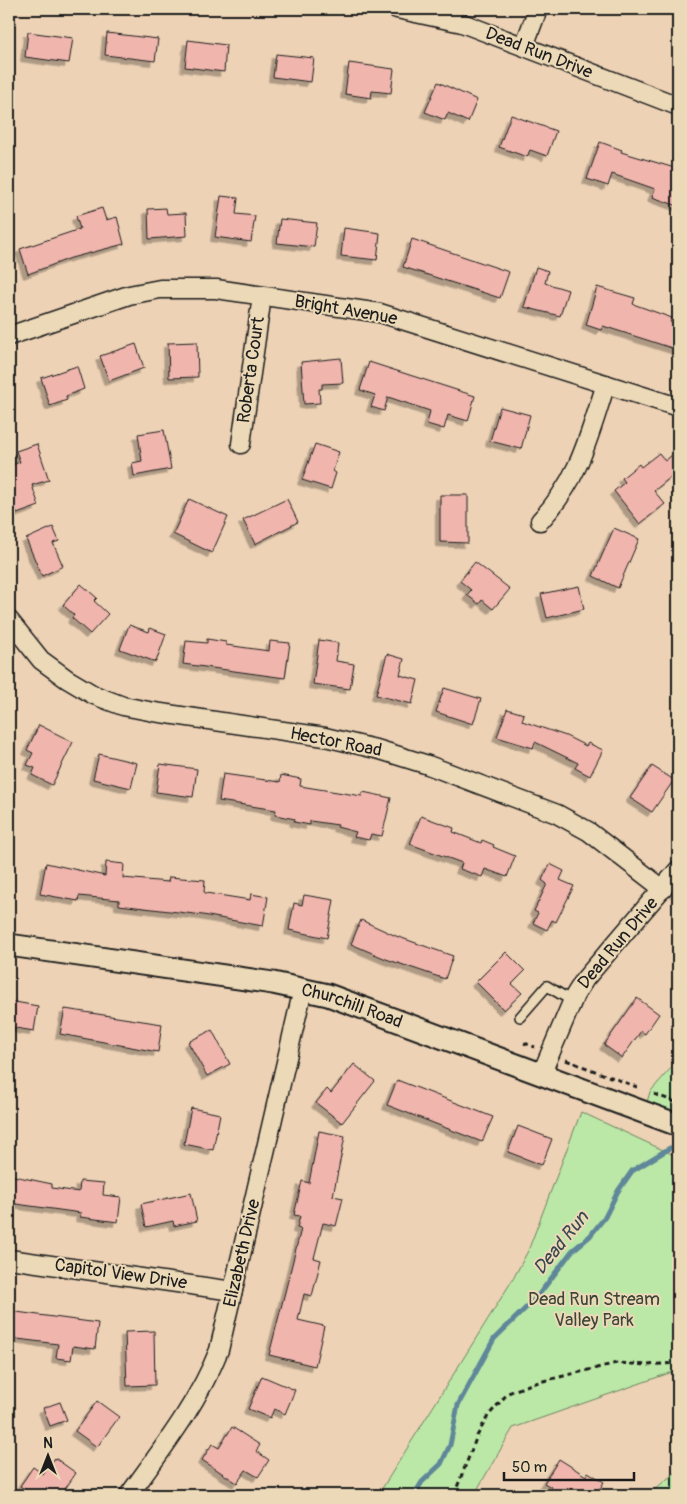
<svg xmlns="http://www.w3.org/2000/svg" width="687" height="1504" font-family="Pangolin,sans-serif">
<defs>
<filter id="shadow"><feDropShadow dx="-4.5" dy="4.5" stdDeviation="0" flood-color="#0004"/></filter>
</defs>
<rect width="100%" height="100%" fill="#edd2b5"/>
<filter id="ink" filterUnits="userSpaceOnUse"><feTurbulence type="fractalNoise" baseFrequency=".02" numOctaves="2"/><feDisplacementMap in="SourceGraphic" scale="10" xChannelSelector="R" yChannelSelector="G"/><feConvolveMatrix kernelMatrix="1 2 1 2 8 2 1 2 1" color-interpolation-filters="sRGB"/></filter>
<g filter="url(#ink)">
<!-- green -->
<g fill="#bbe8a6" stroke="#6c8261">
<path d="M678,1060V1121L647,1102L650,1092Z"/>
<path d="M581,1112L678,1157V1370L513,1428L474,1495H378L513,1279L528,1251Z"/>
<path d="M678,1470V1495H648Z"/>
</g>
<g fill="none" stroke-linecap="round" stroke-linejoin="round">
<!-- stream -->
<path stroke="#5f8799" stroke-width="5" d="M414,1495L422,1482L441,1464L450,1445L458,1405L494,1339L537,1297L572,1251L590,1236L605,1217L618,1191L632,1171L670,1148"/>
</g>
<!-- building -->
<g fill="#f0b5ad" stroke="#1c1c1c" filter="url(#shadow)">
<path d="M28,32L73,38L69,63L25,57Z"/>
<path d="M107,33L158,39L155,61L105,55Z"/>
<path d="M188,40L226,45L224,72L185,67Z"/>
<path d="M276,54L314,58L311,82L273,77Z"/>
<path d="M349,63L394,69L391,93L372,91L371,98L345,94Z"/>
<path d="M438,82L477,100L468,122L448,113L445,120L425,112Z"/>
<path d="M511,115L556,131L547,156L530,150L527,157L499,147Z"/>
<path d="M600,142L622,150L621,152L678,169V206L652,197L655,189L612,174L608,186L587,179Z"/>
<path d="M221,196L238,198L236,214L255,216L251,242L215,237Z"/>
<path d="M102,208L106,220L117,217L124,244L71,258L28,274L20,249L80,229L76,216Z"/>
<path d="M166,208L167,214L186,213L187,236L149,239L148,209Z"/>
<path d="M280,219L317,223L314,247L277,243Z"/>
<path d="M344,228L380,233L377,260L341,256Z"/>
<path d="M412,239L509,272L500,298L403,267Z"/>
<path d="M536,267L548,271L545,283L568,290L560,316L524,307Z"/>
<path d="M597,287L635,298L633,304L672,318L670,322L678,325V350L603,326L601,330L586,325Z"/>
<path d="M197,342L198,377L169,378L168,343Z"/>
<path d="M136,344L144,368L109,381L100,356Z"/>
<path d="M341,358L343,383L322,384V389H319L320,403L304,404L301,362Z"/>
<path d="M369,362L475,396L468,421L448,415L444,429L427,424L430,411L388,397L384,411L371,407L375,395L360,390Z"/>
<path d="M77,366L84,389L66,396L67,400L50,406L41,378Z"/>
<path d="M500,407L530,415L521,449L490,441Z"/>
<path d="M164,430L171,469L134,476L132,463L142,461L138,434Z"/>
<path d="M37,444L49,480L32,485L39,506L17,514L9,490V466L20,462L16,451Z"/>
<path d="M315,444L339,452L333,471L336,473L331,489L302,480Z"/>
<path d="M678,450V471L654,491L665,504L640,524L614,491L625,482L622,478L639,464L641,467L659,453L665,461Z"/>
<path d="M440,495H468V543L440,542Z"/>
<path d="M189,499L228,517L212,553L173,534Z"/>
<path d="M287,499L298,522L255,544L243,520Z"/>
<path d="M53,527L59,541L53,543L63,566L42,576L26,539Z"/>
<path d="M614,528L639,539L618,588L593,576Z"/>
<path d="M475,562L510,589L493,609L482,600L479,604L467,595L471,590L460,581Z"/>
<path d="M81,584L97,598L94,601L108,614L90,634L72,618L74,615L63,605Z"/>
<path d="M579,586L584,609L547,618L541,594Z"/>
<path d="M129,625L149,632L150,628L166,634L156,662L120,649Z"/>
<path d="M207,639L226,642V645L269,651L270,641L290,643L285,678L183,664L186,641L207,643Z"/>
<path d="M319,640L338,643L336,661L354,664L350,689L313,684Z"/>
<path d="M387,654L404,659L400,675L418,680L412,704L376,695Z"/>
<path d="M444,688L481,699L473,724L436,712Z"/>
<path d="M507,709L524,714L522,721L566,736L586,746L588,743L603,750L590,776L575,768L578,763L535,742L533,748L497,737Z"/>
<path d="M39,725L73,742L52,785L32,775L35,768L27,765L33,753L27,750Z"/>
<path d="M99,754L137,763L131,788L93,779Z"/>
<path d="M160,764L197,769L193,797L156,792Z"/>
<path d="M652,766L674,780L652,812L630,798Z"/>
<path d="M223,774L280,782L281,775L301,779L300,786L362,796L363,792L391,798L382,836L371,834L369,840L354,837L356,832L337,827L338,825L310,821V825L294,822L295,819L275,815L276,810L219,801Z"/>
<path d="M421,816L454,828L453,832L481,843L482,840L494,845L493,847L515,856L507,877L485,869L482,877L460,869L462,863L410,844Z"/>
<path d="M106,862L124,864L123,878L168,882L169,877L205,880L204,892L206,893L250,900L251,894L268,897L263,926L203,915L119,905V900L79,896L78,901L40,894L46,863L105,876Z"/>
<path d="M550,864L564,871L560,880L574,886L556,922L552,920L547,930L533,923L538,913L534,911L547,884L542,880Z"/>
<path d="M304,895L334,900L327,938L289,930L294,903L302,905Z"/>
<path d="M361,920L396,936L453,956L445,979L386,959L351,944Z"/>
<path d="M506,952L525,971L512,984L522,993L504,1010L476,982Z"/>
<path d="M637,998L659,1014L645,1034L641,1031L622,1058L604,1045Z"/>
<path d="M9,1001L38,1006L34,1031L9,1027Z"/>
<path d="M65,1009L162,1024L158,1052L60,1034Z"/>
<path d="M212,1030L230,1064L207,1076L188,1042Z"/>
<path d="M354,1064L375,1081L342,1123L316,1103L327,1089L331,1093Z"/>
<path d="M397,1080L493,1117L482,1142L387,1105Z"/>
<path d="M191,1108L220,1114L213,1150L184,1144Z"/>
<path d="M518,1126L552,1139L542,1165L508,1152Z"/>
<path d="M319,1131L345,1136L333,1196L343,1198L336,1226L323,1223L314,1258L321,1260L312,1296L304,1294L298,1320L324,1326L315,1366L269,1355L301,1229L297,1228L300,1216L294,1215L302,1181L309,1183Z"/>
<path d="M9,1175L52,1184V1188L79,1192L80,1181L104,1183L103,1195L121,1197L118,1222L80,1217L81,1213L9,1203Z"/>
<path d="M191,1193L197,1221L174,1226L173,1221L146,1227L141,1204Z"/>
<path d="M9,1311L98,1323L95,1349L73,1346L71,1360L56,1358L58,1344L9,1338Z"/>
<path d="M154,1331L155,1385L127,1386L125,1332Z"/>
<path d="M262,1376L295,1390L285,1414L274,1409L270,1418L248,1409Z"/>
<path d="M97,1401L119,1417L97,1447L75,1431Z"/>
<path d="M60,1402L67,1420L50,1426L43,1408Z"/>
<path d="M232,1427L260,1445L256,1451L269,1460L258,1477L246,1470L237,1483L202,1460L212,1444L219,1448Z"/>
<path d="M55,1458L76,1473L61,1495H34L20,1486L33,1467L43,1474Z"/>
<path d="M559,1459L586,1476L588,1472L604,1482L596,1495H546L551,1487L544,1483Z"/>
</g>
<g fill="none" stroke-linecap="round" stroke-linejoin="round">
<!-- service casing -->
<g stroke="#1c1c1c" stroke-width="12">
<path id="service" d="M520,1017L547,986L572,1001"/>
</g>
<!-- minor casing -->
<g stroke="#1c1c1c" stroke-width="21">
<g id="minor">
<path d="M397,9L462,23L678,106"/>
<path d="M524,46L538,9"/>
<path d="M9,336L129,295L160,289H216L380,313L678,407"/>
<path d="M241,444L262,296"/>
<path d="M540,521C580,478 588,438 606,384"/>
<path d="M9,620L41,660L67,679L94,695L123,706L154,712L325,737L380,750L428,765L557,814L588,831L663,889"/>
<path d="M541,1075L575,995L585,979L678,870"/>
<path d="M9,1259L233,1291"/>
<path d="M129,1495C163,1448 198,1403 219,1350L303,989"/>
</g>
</g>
<!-- tertiary casing -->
<g stroke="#1c1c1c" stroke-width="25">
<g id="tertiary">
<path id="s1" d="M9,945L273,983L328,995L678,1125"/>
</g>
</g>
<!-- path -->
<g stroke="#1c1c1c" stroke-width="3" stroke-dasharray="5 4" stroke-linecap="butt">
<path d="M524,1043L535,1047"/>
<path d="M566,1060L637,1087"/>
<path d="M654,1094L678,1103"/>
<path d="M454,1495L477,1436L488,1416L508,1393L531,1384L617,1363L647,1365L678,1363"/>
</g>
<!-- service -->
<use href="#service" stroke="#ecd9b7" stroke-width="9"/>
<!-- minor -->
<use href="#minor" stroke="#ecd9b7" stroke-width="18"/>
<!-- tertiary -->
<use href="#tertiary" stroke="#ecd9b7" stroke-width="21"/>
</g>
</g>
<g text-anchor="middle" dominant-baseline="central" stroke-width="4" stroke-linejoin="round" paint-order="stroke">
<!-- street labels -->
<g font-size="18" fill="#1c1c1c" stroke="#ecd9b7">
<text transform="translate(539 53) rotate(21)">Dead Run Drive</text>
<text transform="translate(346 310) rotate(10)">Bright Avenue</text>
<text transform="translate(251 370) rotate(-82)">Roberta Court</text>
<text transform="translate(336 742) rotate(11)">Hector Road</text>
<text transform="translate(618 943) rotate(-50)">Dead Run Drive</text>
<text stroke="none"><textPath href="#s1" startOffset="349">Churchill Road</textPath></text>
<text transform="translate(242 1253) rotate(-77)">Elizabeth Drive</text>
<text transform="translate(121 1274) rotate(8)">Capitol View Drive</text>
</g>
<!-- park labels -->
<g font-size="18" fill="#3c4538" stroke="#ecd9b7">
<text x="594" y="1299">Dead Run Stream<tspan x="594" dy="21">Valley Park</tspan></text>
</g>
<!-- water labels -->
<g font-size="19" font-style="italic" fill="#384850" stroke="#ecd9b7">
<text transform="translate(561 1243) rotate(-51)">Dead Run</text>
</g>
</g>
<!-- margin -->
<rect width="687" height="1504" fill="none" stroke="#ecd9b7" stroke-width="30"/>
<rect x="15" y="15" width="657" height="1474" fill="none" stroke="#1c1c1c" stroke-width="2" filter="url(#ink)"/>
<!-- north arrow -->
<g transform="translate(48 1456)" stroke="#ecd9b7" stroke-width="4" paint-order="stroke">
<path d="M0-4L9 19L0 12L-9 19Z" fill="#1c1c1c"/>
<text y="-8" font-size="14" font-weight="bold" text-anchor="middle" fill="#1c1c1c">N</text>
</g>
<!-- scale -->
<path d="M504 1472v8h130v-8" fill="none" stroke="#1c1c1c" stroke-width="2.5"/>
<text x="512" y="1472" font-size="15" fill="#1c1c1c" stroke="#ecd9b7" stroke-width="4" paint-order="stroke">50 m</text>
</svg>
